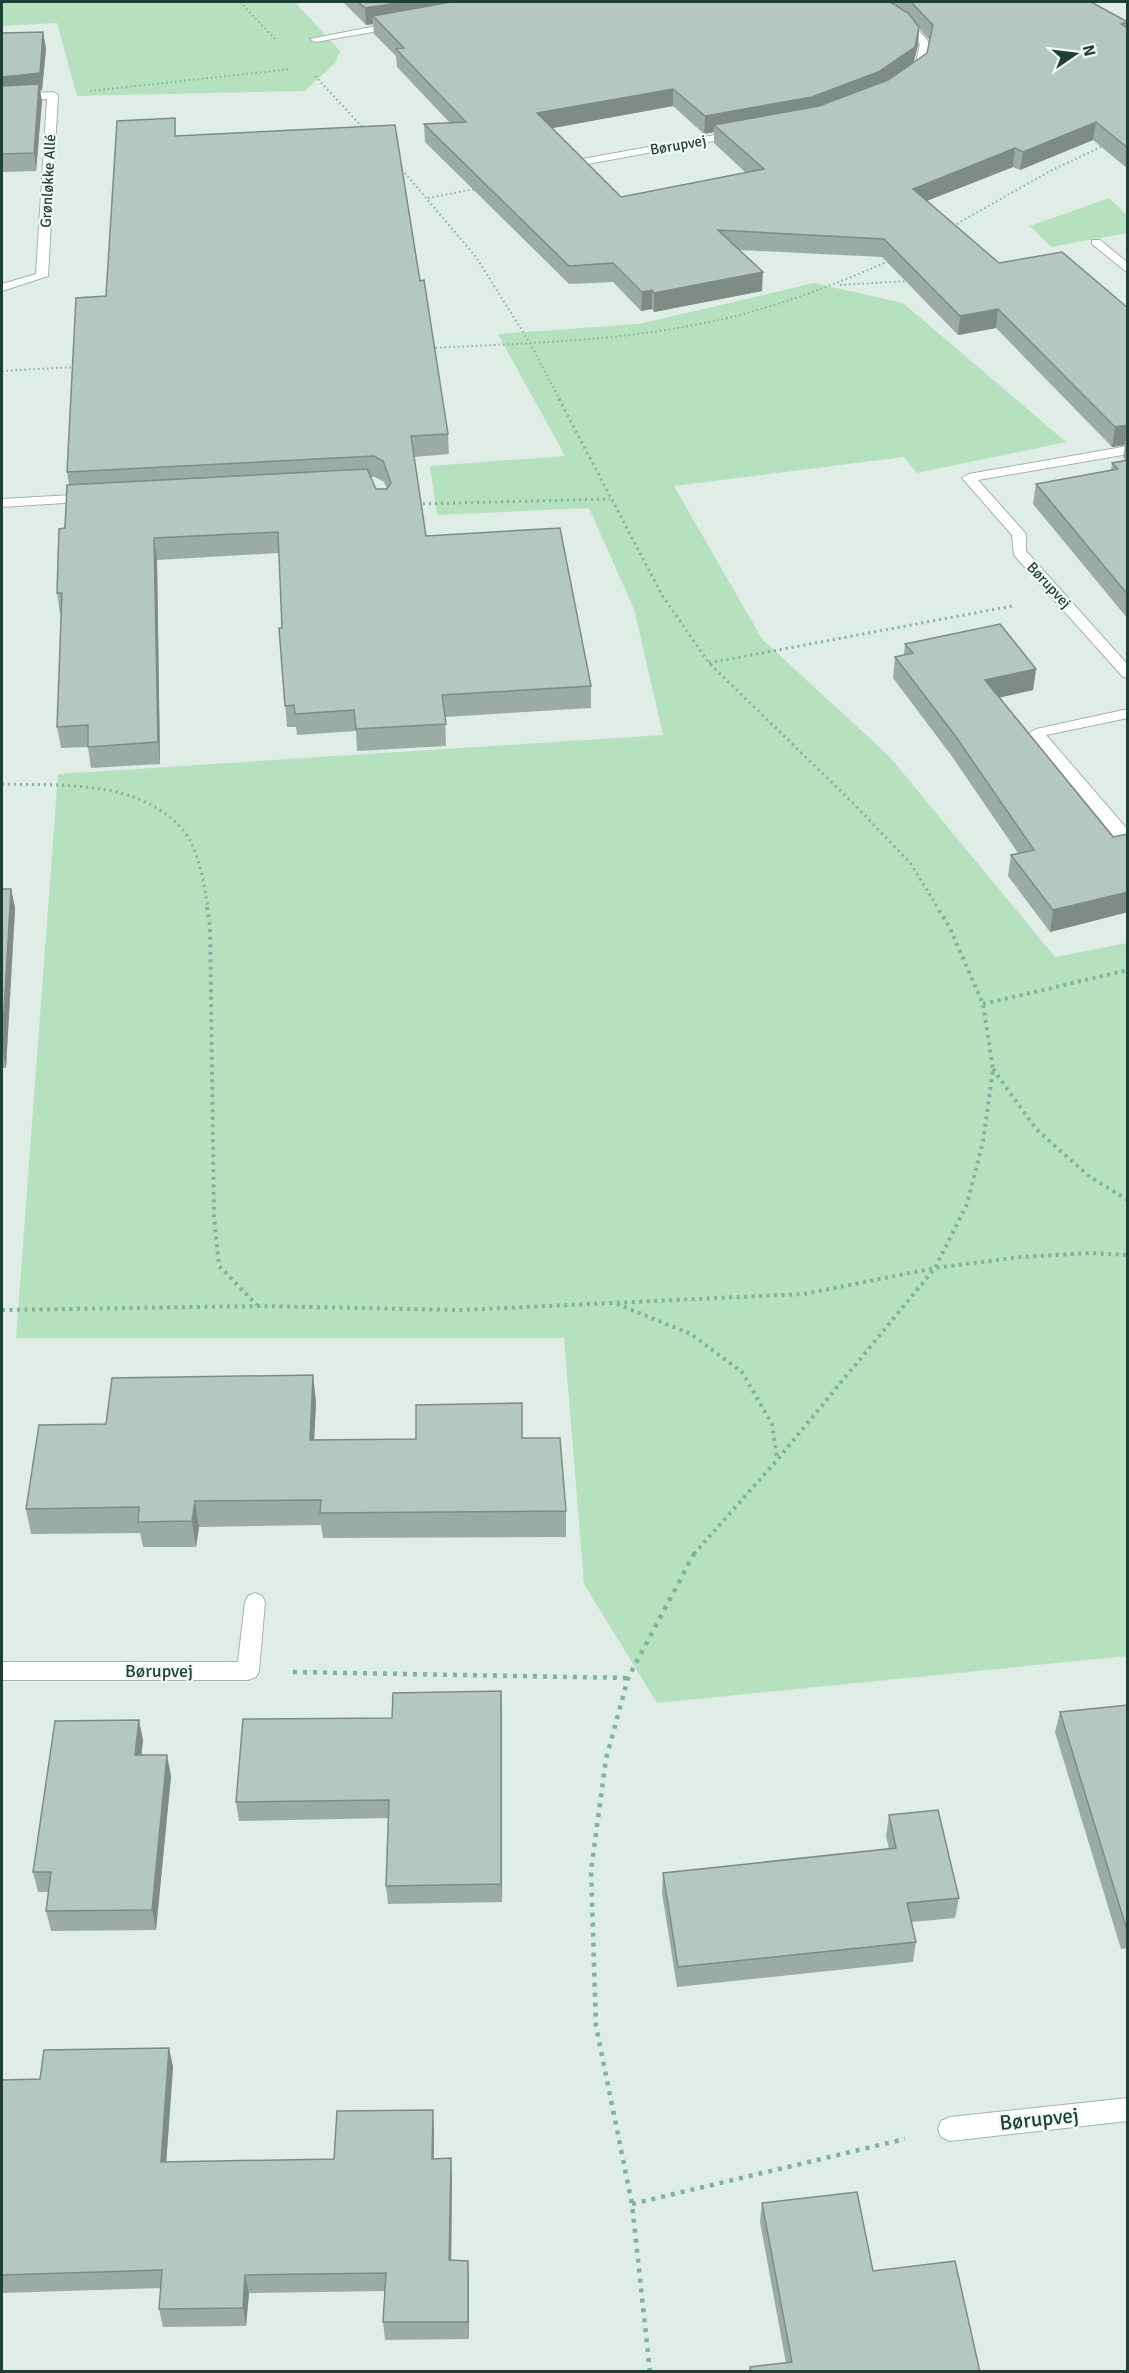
<svg xmlns="http://www.w3.org/2000/svg" width="1129" height="2373" font-family="Signika,sans-serif">
<rect width="100%" height="100%" fill="#e0ede6"/>
<!-- green -->
<g fill="#b6e1bf">
<path d="M2,2H295L340,51L335,63L305,91L77,96L57,23L2,26Z"/>
<path d="M1109,198L1127,215V233L1051,247L1030,226Z"/>
<path d="M814,283L903,303L1066,442L917,473L904,457L674,486L762,639L889,756L1055,957L1127,943V1656L657,1703L584,1584L564,1338H16L58,774L663,735L634,609L589,508L437,515L430,466L565,456L498,334L639,324Z"/>
</g>
<g fill="none" stroke-linecap="round" stroke-linejoin="round">
<!-- street casing -->
<g stroke="#a2b5ad" stroke-width="2">
<g id="street">
<path d="M867,2C891,0 917,26 930,44L925,67L913,77L904,75L915,66L920,44L908,29Z"/>
<path d="M397,22L401,23V27L315,42L310,39Z"/>
<path d="M53,92L58,95L48,276L2,291V284L36,274L47,99L2,101V95Z"/>
<path d="M737,131L742,134L741,136L582,165L576,162L582,159Z"/>
<path d="M1092,240H1100L1128,263V273L1092,244Z"/>
<path d="M1128,446V454L978,480L1026,534V551L1128,665V678L1123,677L1014,555L1012,535L962,478L969,474Z"/>
<path d="M90,494L95,495V501L2,507V499Z"/>
<path d="M1128,709V718L1046,735L1128,830V841L1117,840L1029,733L1036,729Z"/>
<path d="M255,1593L262,1596L265,1602L259,1671L256,1677L248,1680H2V1662H238L245,1602L248,1596Z"/>
<path d="M1128,2098V2121L950,2141L941,2137L938,2129L941,2121L950,2117Z"/>
</g>
</g>
<!-- path-far3 -->
<g stroke="#7cb4a0" stroke-width="2" stroke-dasharray="1.5 3" stroke-linecap="butt">
<path d="M240,2L276,40"/>
<path d="M315,76L365,130"/>
<path d="M90,91L291,69"/>
<path d="M399,166L476,257L530,343L560,400"/>
<path d="M428,198L475,189"/>
<path d="M953,226L1052,170L1105,145"/>
<path d="M840,285L908,281"/>
<path d="M431,348C531,343 634,341 732,317C787,303 839,283 891,260"/>
<path d="M2,371L76,367"/>
</g>
<!-- path-far2 -->
<g stroke="#7cb4a0" stroke-width="3" stroke-dasharray="2 4" stroke-linecap="butt">
<path d="M559,399L662,595L709,663L856,806L911,864L938,908"/>
<path d="M417,504L610,499"/>
<path d="M709,663L1012,606"/>
<path d="M2,784C63,786 139,779 183,830C199,849 204,884 208,908"/>
</g>
<!-- path-far1 -->
<g stroke="#7cb4a0" stroke-width="4" stroke-dasharray="3 4.5" stroke-linecap="butt">
<path d="M207,907L210,926L214,1217L219,1266L257,1305"/>
<path d="M983,1004L1128,970"/>
<path d="M993,1069L1036,1129L1090,1177L1128,1200"/>
<path d="M617,1304L691,1334L742,1372L772,1424L777,1458"/>
<path d="M2,1310L258,1306L461,1310L804,1294L935,1268L1021,1257L1090,1253L1128,1255"/>
<path d="M694,1554L778,1459L935,1268L967,1204L983,1142L993,1069L983,1004L949,926L937,907"/>
</g>
<!-- path -->
<g stroke="#7cb4a0" stroke-width="4.5" stroke-dasharray="4 6" stroke-linecap="butt">
<path d="M293,1672L628,1678"/>
<path d="M632,2204L905,2139"/>
<path d="M650,2372L632,2204L596,2026L591,1870L606,1759L628,1678L695,1552"/>
</g>
<!-- street -->
<use href="#street" fill="#fff" fill-rule="evenodd"/>
</g>
<!-- wall -->
<g fill="#9caca4" fill-rule="evenodd">
<path d="M344,2H1091L1128,22V169L1093,140L1020,170L1013,167L927,201L999,263L1128,308V619L1033,504L1036,484L1111,470L1112,463L1126,461L1123,457L1125,445L1112,447L996,328L958,335L882,257L740,250L762,291L654,312L652,309L641,311L613,282L569,284L425,142L424,124L450,123L397,67L396,56L374,34L373,24L366,25L344,3ZM919,28L930,41L927,53L913,63L918,45ZM673,106L704,134L714,132V143L746,173L621,197L552,128Z"/>
<path d="M43,32L46,49L42,90L40,91L42,101L36,171L2,172V33Z"/>
<path d="M177,135L420,281L448,434L449,454L414,457L426,536L591,686V708L445,717L446,746L357,751L356,731L297,735L296,727H287L279,628H282L279,553L157,560L160,764L91,768L88,747L61,748L57,727L61,614H60L57,593L69,485L67,472L106,296ZM371,477H375L384,482L387,489H376Z"/>
<path d="M905,644L1036,669L1033,690L999,698L1113,837L1128,834V912L1050,932L1008,876L1011,855L1018,853L951,755L893,678L895,657L904,655Z"/>
<path d="M2,889H11L15,908L6,1068H2Z"/>
<path d="M316,1401L314,1440L523,1438L566,1511V1537L323,1538L321,1525L199,1527L196,1547H143L140,1533L31,1534L26,1509L106,1424Z"/>
<path d="M501,1691L502,1902L388,1904L386,1886L389,1818L239,1821L236,1802L392,1718Z"/>
<path d="M1128,1705V1948L1121,1949L1055,1732L1060,1712Z"/>
<path d="M143,1740L141,1755L171,1776L156,1930L51,1931L46,1911L48,1892H38L33,1872Z"/>
<path d="M889,1815L959,1898L955,1918L912,1922L916,1942L913,1962L677,1987L662,1893L663,1873L889,1849L886,1836Z"/>
<path d="M169,2048L173,2067L166,2162L334,2159L434,2130V2159L452,2177L451,2260L468,2261L469,2279V2339L385,2340L383,2322L385,2291L249,2293L246,2326L163,2327L159,2309L161,2288L2,2293V2080L40,2079Z"/>
<path d="M762,2203L873,2271L980,2372H749L750,2367L786,2363L760,2222Z"/>
</g>
<!-- shaded-wall -->
<g fill="#7f8c86">
<path d="M404,2H506L373,16V24L366,25L365,8Z"/>
<path d="M919,27L918,45L913,65L877,90L810,115L714,125V132L704,134L705,116Z"/>
<path d="M43,32L46,49L42,90L40,91L42,101L36,171L34,153L2,95V77Z"/>
<path d="M673,89V106L537,131V113Z"/>
<path d="M1096,122L1093,140L1020,170L1023,152Z"/>
<path d="M1015,148L1013,167L911,207L913,189Z"/>
<path d="M763,272L762,291L654,312V293Z"/>
<path d="M652,290V309L641,311L642,292Z"/>
<path d="M998,309L996,328L958,335L960,316Z"/>
<path d="M1128,425V439L1126,438L1125,445L1112,447L1115,427Z"/>
<path d="M154,538L157,560L160,764L158,742Z"/>
<path d="M1036,669L1033,690L982,701L985,680Z"/>
<path d="M11,889L15,908L6,1068L2,1048Z"/>
<path d="M1128,892V912L1050,932L1053,910Z"/>
<path d="M313,1375L316,1401L313,1466L310,1440Z"/>
<path d="M195,1501L199,1527L196,1547L192,1521Z"/>
<path d="M501,1691L502,1710V1902L501,1884Z"/>
<path d="M139,1720L143,1740L139,1776L135,1755Z"/>
<path d="M167,1755L171,1776L156,1930L152,1910Z"/>
<path d="M169,2048L173,2067L165,2180L161,2162Z"/>
<path d="M433,2110L434,2130L433,2178L432,2159Z"/>
<path d="M451,2158L452,2177L451,2278L449,2260Z"/>
<path d="M468,2261L469,2279V2339L468,2322Z"/>
<path d="M245,2275L249,2293L246,2326L243,2308Z"/>
</g>
<!-- building -->
<g fill="#b5c8bf" stroke="#7f8c86" stroke-width="1.5">
<path d="M358,2H404L365,8Z"/>
<path d="M451,2H890L908,13L919,27L915,47L878,72L812,97L705,116L673,89L537,113L621,197L764,169L714,125L819,106L888,80L927,53L933,25L911,2H1091L1128,22L1121,24L1128,28V148L1096,122L1023,152L1015,148L913,189L999,263L1062,252L1128,308V425L1115,427L998,309L960,316L884,239L718,230L763,272L654,293L652,290L642,292L613,263L569,266L424,124L466,122L396,49L404,48L373,16Z"/>
<path d="M43,32L40,73L2,77V33Z"/>
<path d="M39,84L34,153L2,154V86Z"/>
<path d="M175,118V136L395,125L420,281L424,280L448,434L411,436L426,536L560,528L591,686L442,695L446,724L356,729L354,710L295,714L294,705L285,706L279,628H282L278,532L154,538L158,742L88,747V725L57,727L62,593H57L59,529L65,528L67,485L367,469L376,489H387L391,483L383,461L374,456L67,472L76,298L106,296L117,121Z"/>
<path d="M1128,460V595L1036,484L1118,469L1112,463Z"/>
<path d="M1000,624L1036,669L985,680L1113,837L1128,834V892L1053,910L1011,855L1034,850L954,734L895,657L913,653L905,644Z"/>
<path d="M2,889H11L2,1048Z"/>
<path d="M313,1375L310,1440L416,1439V1405L522,1403V1438H560L566,1511L320,1513L321,1500L195,1501L192,1521L138,1522L139,1507L26,1509L39,1425L106,1424L112,1378Z"/>
<path d="M501,1691V1884L386,1886L389,1800L236,1802L243,1719L392,1718L393,1693Z"/>
<path d="M1128,1705V1930H1127L1060,1712Z"/>
<path d="M139,1720L135,1755H167L152,1910L46,1911L51,1872H33L55,1721Z"/>
<path d="M938,1810L959,1898L907,1903L916,1942L678,1967L663,1873L896,1848L889,1815Z"/>
<path d="M169,2048L161,2162L334,2159L337,2111L433,2110L432,2159L451,2158L449,2260L468,2261V2322H383L386,2273L245,2275L243,2308L159,2309L162,2270L2,2275V2080L40,2079L44,2050Z"/>
<path d="M857,2192L873,2271L955,2261L980,2372H751L750,2367L792,2362L762,2203Z"/>
</g>
<g text-anchor="middle" dominant-baseline="central" stroke-width="4.5" stroke-linejoin="round" paint-order="stroke">
<!-- far-street labels -->
<g font-size="15" fill="#1e3f35" stroke="#f1f9f4">
<text transform="translate(678 145) rotate(-10)">Børupvej</text>
<text transform="translate(48 181) rotate(-87)">Grønløkke Allé</text>
<text transform="translate(1049 585) rotate(47)">Børupvej</text>
</g>
<!-- street labels -->
<g font-size="18" fill="#1e3f35" stroke="#f1f9f4">
<text x="159" y="1671">Børupvej</text>
</g>
<!-- near-street labels -->
<g font-size="21" fill="#1e3f35" stroke="#f1f9f4">
<text transform="translate(1039 2119) rotate(-6)">Børupvej</text>
</g>
</g>
<!-- border -->
<rect width="1129" height="2373" fill="none" stroke="#1e3f35" stroke-width="6"/>
<!-- north arrow -->
<g transform="translate(1075 54) rotate(76)" stroke="#f1f9f4" stroke-width="4.5" paint-order="stroke">
<path d="M0-4.5L10 22L0 15L-10 22Z" fill="#1e3f35"/>
<text y="-9" font-size="16" font-weight="bold" text-anchor="middle" fill="#1e3f35">N</text>
</g>
</svg>
